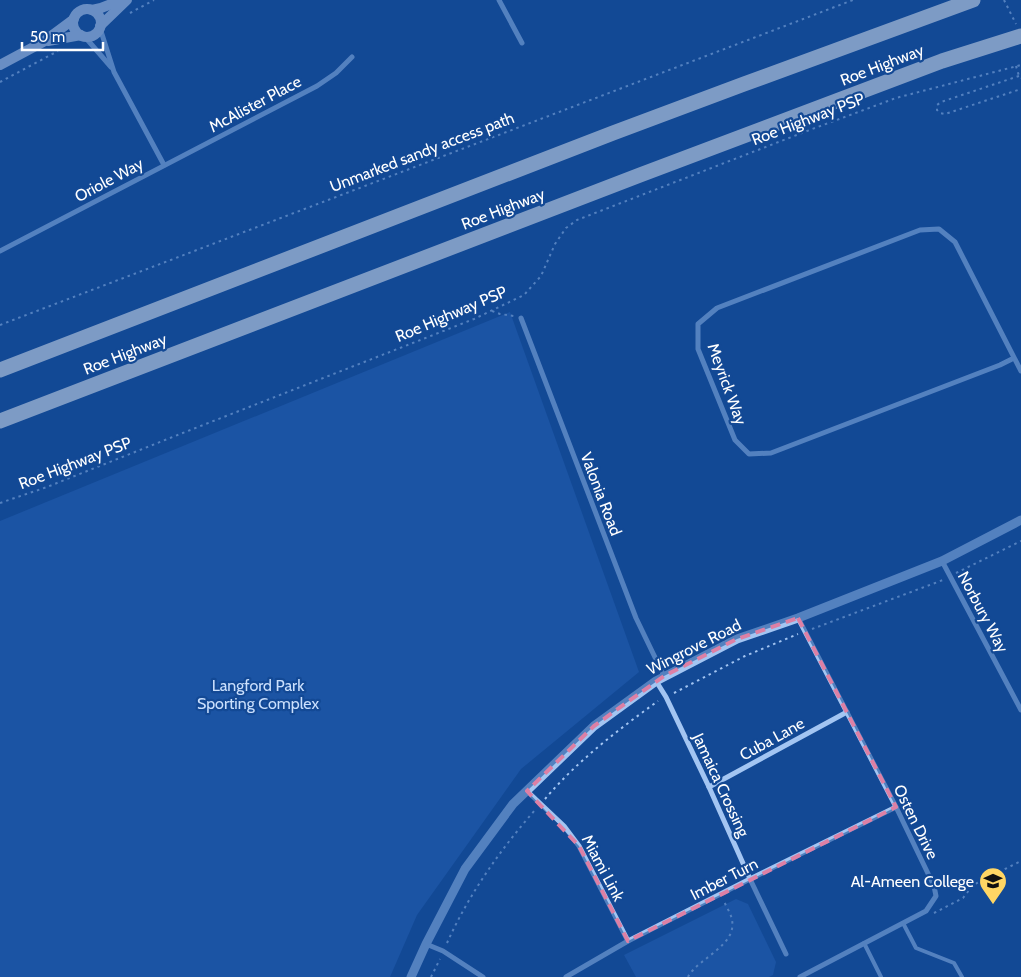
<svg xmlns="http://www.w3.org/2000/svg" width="1021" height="977" font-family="Cabin,sans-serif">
<rect width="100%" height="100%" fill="#134995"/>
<!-- green -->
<g fill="#2662b5">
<path d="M510,312L639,672L521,769L417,915L390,977H0V521Z"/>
<path d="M736,899L748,904L776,962L773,975L769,977H636L624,955Z"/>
</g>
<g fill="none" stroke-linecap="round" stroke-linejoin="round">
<!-- path -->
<g stroke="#a3c5f2" stroke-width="2" stroke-dasharray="2.5 4" stroke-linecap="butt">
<path d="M1004,0L1016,24"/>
<path d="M130,13L154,0"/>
<path d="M1016,66L1019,76L1021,78"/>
<path d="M1019,76L941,102L937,105V110L940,113L945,114L1021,89"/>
<path d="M0,82L58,51"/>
<path d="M492,311L500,314L514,316"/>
<path d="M0,325L853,0"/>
<path d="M0,503L47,487L170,438L474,319L524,295L541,276L555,244L566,228L577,220L807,131L896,98L1021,65"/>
<path d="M956,573L1021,541"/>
<path d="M812,629L943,580"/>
<path d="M674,693L745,656L798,634"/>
<path d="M545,799C577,761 618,730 658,701"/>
<path d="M934,913L963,898L973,885L1021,861"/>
<path d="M447,943C469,894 500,850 535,810"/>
<path d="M431,977L440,959"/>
<path d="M688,977C698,958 737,946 732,920C731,913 726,907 724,901"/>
</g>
<!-- service -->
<g stroke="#a3c5f2" stroke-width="4">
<path d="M903,923L916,948L954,963L962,977"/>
<path d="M864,943L881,977"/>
</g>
<!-- minor -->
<g stroke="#a3c5f2" stroke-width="5">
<path d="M499,0L522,43"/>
<path d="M100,28L114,72L164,165"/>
<path d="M85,37L111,67"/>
<path d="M0,251L317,86L336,73L352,57"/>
<path d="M521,318L636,618L664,676"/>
<path d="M1014,358L1000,365L771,453L749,454L735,440L698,349V324L717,308L920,230L939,229L955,242L1021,371"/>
<path d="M942,561L1021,710"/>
<path d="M798,618L896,807L934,886L936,896L926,911L800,977"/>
<path d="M656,681L666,697L709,787L750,879L786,954"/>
<path d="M709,787L847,712"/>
<path d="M527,791L564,826L579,846L628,941"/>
<path d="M426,944L443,951L483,977"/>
<path d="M566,977L628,941L750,879L896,807"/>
</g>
<!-- tertiary -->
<path stroke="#a3c5f2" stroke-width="9" d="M411,977L426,944L465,869L513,804L594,726L656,681L737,639L798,618L942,561L1021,520"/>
<!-- secondary -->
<g stroke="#d2e3fc" stroke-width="10">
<circle cx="87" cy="23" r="14"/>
<path d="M92,10L101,8L121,0"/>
<path d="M100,26L127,0"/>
<path d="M48,41L81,35"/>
<path d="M0,65L43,42L74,19"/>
</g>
<!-- motorway -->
<g stroke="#fff" stroke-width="15">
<path d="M0,370L613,133L744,84L973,0"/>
<path d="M0,421L640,175L942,61L1021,36"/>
</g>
</g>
<!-- marked area -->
<path d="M0 0H1021V977H0ZM798,618L896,807L628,941L579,846L527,791L594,726L664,676L737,639Z" fill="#134995" fill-opacity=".55" fill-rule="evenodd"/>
<path fill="none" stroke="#dd80a5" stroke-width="4" stroke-dasharray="10 6" stroke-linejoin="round" d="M798,618L896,807L628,941L579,846L527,791L594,726L664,676L737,639Z"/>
<!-- icons -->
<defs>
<g id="school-pin" transform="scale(1.4375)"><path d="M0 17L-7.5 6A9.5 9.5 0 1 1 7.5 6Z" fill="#ffd664" stroke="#134995"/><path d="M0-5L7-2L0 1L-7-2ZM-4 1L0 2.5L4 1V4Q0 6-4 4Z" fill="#111"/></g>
</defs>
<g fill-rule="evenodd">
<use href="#school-pin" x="993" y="881"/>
</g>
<g text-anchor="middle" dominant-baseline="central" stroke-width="4.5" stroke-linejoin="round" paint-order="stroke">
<!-- street labels -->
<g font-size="16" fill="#fff" stroke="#134995">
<text transform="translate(882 65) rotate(-21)">Roe Highway</text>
<text transform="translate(255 104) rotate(-28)">McAlister Place</text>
<text transform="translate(808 119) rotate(-21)">Roe Highway PSP</text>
<text transform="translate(422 152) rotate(-21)">Unmarked sandy access path</text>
<text transform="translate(109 180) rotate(-28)">Oriole Way</text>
<text transform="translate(503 209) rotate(-21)">Roe Highway</text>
<text transform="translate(451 314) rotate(-23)">Roe Highway PSP</text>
<text transform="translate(125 354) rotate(-21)">Roe Highway</text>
<text transform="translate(727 384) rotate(70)">Meyrick Way</text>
<text transform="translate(75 463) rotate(-21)">Roe Highway PSP</text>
<text transform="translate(601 494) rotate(69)">Valonia Road</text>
<text transform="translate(983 612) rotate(62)">Norbury Way</text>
<text transform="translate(694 647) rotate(-27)">Wingrove Road</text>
<text transform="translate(772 739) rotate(-29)">Cuba Lane</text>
<text transform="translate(721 785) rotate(65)">Jamaica Crossing</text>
<text transform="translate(916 822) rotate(64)">Osten Drive</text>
<text transform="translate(603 868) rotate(62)">Miami Link</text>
<text transform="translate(724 879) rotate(-27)">Imber Turn</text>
</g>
<!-- park labels -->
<g font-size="16" fill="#cbe0fd" stroke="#134995">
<text x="258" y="685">Langford Park<tspan x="258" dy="18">Sporting Complex</tspan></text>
</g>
<!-- poi labels -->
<g font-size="16" fill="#fff" stroke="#134995" text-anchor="end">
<text x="974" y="881">Al-Ameen College</text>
</g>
</g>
<!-- scale -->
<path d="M22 42v8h81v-8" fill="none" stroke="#ffffff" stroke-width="2.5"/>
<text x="30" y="42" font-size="15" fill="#ffffff" stroke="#134995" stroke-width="4" paint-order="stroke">50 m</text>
</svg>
